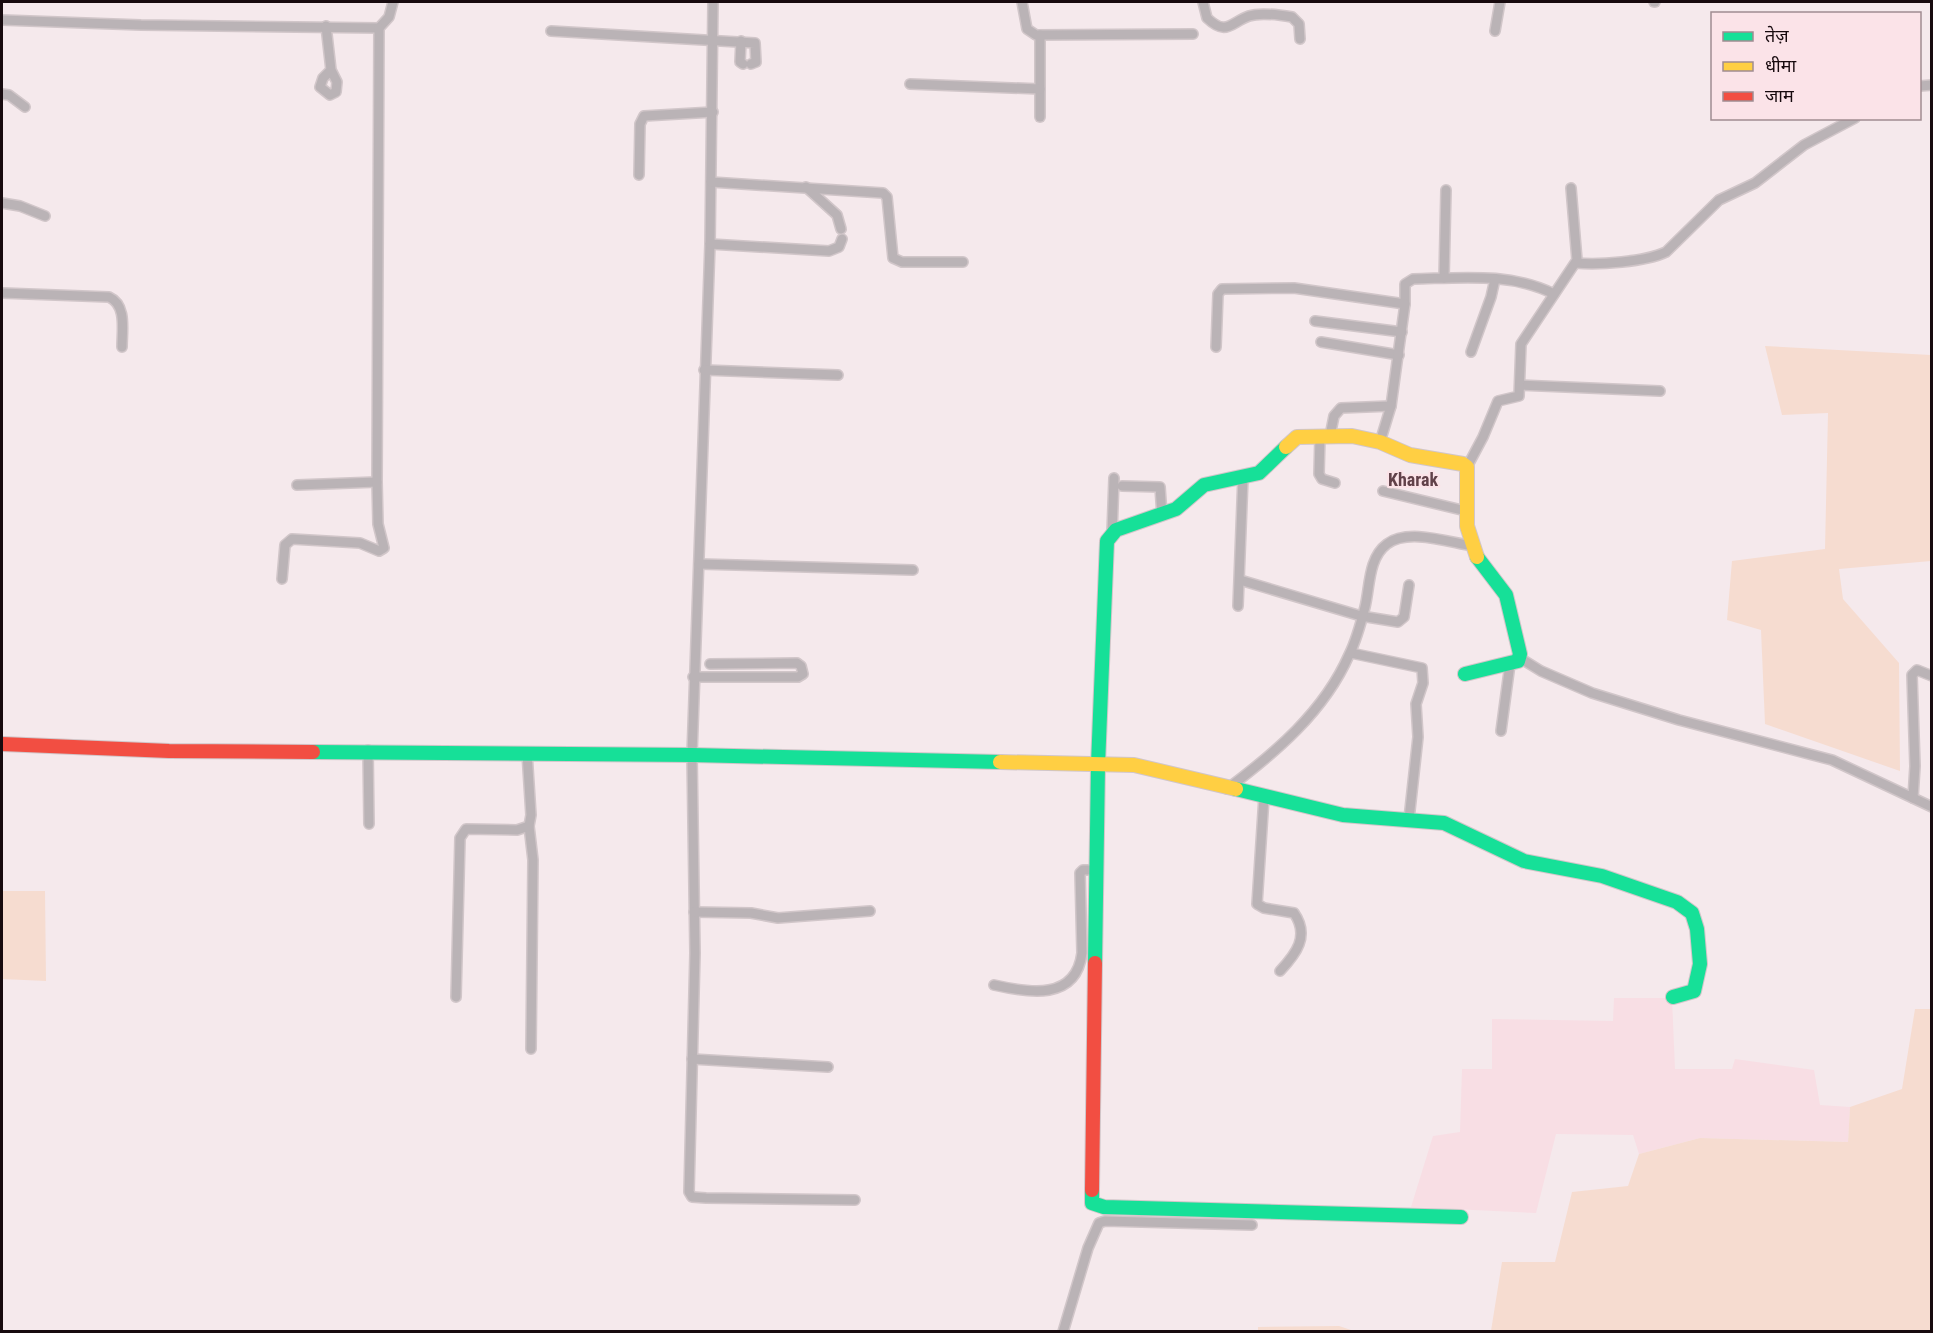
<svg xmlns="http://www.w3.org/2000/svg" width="1933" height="1333" font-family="'Roboto Condensed','Noto Sans Devanagari',sans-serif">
<rect width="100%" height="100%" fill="#f5e9ec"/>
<!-- built -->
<path fill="#f8dee4" d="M1614,998H1672L1675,1069H1732L1735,1059L1814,1070L1820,1105L1850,1107L1848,1142L1700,1138L1639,1154L1633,1135L1556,1134L1536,1213L1411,1207L1433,1136L1460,1132L1462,1069H1492V1019L1613,1021Z"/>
<!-- green -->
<g fill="#f6dcd0">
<path d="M1765,346L1931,355V561L1839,569L1843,599L1899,663L1900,771L1765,724L1761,630L1727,620L1732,561L1825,549L1828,413L1782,415Z"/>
<path d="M2,891H45L46,981L2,979Z"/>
<path d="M1915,1009H1931V1331H1491L1502,1262H1555L1572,1192L1628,1186L1639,1154L1700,1138L1848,1142L1850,1107L1902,1089Z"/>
<path d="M1339,1326L1354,1331H1258V1327Z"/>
</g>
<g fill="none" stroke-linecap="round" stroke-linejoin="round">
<!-- street casing -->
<g stroke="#d1c6c9" stroke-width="12">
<g id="street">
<path d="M713,2L710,244L692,755L695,953L689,1192L692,1197L706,1198L855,1200"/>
<path d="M1022,2L1027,29L1036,35L1193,34"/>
<path d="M1203,2L1207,18C1227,37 1231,22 1249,16C1261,12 1280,15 1292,17L1299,24L1300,39"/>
<path d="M1654,2H1655"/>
<path d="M2,20L141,25L379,28L389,17L393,2"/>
<path d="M326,26L331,70L337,82L336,92L330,95L320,87L323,78L331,70"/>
<path d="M551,31L755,43L756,62L751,64"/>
<path d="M1495,31L1500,2"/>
<path d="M1040,35V117"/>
<path d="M741,41L740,62L743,64"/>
<path d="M910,84L1040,89"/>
<path d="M1920,86L1932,85"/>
<path d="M2,94L9,95L25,107"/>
<path d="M639,175L640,124L644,116L713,112"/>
<path d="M711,182L883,193L887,197L893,258L902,262H963"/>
<path d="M806,187L837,215L841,229"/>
<path d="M2,203L20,206L45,216"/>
<path d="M710,244L829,251L839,247L842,239"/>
<path d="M1576,263C1599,265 1645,262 1666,252L1719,200L1755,183L1804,145L1855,118"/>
<path d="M1444,278L1446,190"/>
<path d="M2,293L109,297C127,305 122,330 122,347"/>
<path d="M1405,304V284L1413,279C1460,278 1511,272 1554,294"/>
<path d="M1315,321L1402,332"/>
<path d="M1321,342L1399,355"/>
<path d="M1216,347L1218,294L1222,289L1294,288L1405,304L1391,406L1380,442"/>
<path d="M1471,352L1491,297L1495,279"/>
<path d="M704,370L838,375"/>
<path d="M1520,385L1660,391"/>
<path d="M1320,436L1319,474L1322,479L1335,483"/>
<path d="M1330,436L1334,416L1341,408L1391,406"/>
<path d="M1467,467L1483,437L1498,401L1519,396L1521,344L1577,260L1571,188"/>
<path d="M297,485L377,482"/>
<path d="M1122,486L1160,487L1162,515"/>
<path d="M1383,491L1466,511"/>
<path d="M1112,533L1114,478"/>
<path d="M699,564L913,570"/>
<path d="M282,579L285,545L292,539L360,543L379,551L384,548L378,524L377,482L379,28"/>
<path d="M1240,580L1361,616L1398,622L1404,617L1409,585"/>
<path d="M1238,606L1243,477"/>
<path d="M1351,653L1422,668L1423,683L1416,704L1418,737L1409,819"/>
<path d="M1520,658L1541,671L1592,693L1679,720L1832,760L1932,807"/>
<path d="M693,677H798L803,674L801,666L797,663L710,664"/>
<path d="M1501,731L1510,664"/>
<path d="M368,750L369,824"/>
<path d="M1227,789C1275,753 1324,712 1349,655C1356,641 1361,623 1365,607C1370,587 1368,558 1387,544C1408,528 1448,542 1472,546"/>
<path d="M1264,797L1257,904L1264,908L1294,913C1310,936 1296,954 1280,971"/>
<path d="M1913,798L1915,766L1912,675L1917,670L1932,676"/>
<path d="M529,826L533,860L531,1049"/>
<path d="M694,912L751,913L778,918L870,911"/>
<path d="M994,985C1029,993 1076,1001 1082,953L1080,873L1083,870H1098"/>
<path d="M456,997L460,838L466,829L517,830L529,826L531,815L527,753"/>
<path d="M692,1059L828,1067"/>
<path d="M1063,1332L1088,1248L1099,1223L1105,1221L1252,1225"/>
</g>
</g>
<!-- fast casing -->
<g stroke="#d1c6c9" stroke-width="16">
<g id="fast">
<path d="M1465,674L1518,661L1520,654L1506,595L1477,557"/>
<path d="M313,752L692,755L1000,762"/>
<path d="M1236,789L1343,815L1444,823L1524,861L1602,876L1677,902L1692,913L1697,929L1700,964L1694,991L1673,997"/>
<path d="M1095,963L1098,765L1107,541L1116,530L1176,509L1204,485L1259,473L1286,447"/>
<path d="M1092,1190V1203L1104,1207L1461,1217"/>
</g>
</g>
<!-- slow casing -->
<g stroke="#d1c6c9" stroke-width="16">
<g id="slow">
<path d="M1286,447L1297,437L1352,436L1380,442L1410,455L1463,464L1467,467V526L1477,557"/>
<path d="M1000,762L1134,765L1236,789"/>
</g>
</g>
<!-- jam casing -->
<g stroke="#d1c6c9" stroke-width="16">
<g id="jam">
<path d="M2,744L169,751L313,752"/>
<path d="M1092,1190L1095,963"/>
</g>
</g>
<!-- street -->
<use href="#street" stroke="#bab3b6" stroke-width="9"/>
<!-- fast -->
<use href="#fast" stroke="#16e098" stroke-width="14"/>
<!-- slow -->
<use href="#slow" stroke="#ffcf43" stroke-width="14"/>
<!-- jam -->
<use href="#jam" stroke="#f24e42" stroke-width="14"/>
</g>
<g text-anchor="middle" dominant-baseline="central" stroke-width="4.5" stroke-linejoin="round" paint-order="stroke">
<!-- neighbourhood labels -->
<g font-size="18" font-weight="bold" fill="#614149" stroke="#fbe3e8">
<text x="1413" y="479">Kharak</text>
</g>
</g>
<!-- border -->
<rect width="1933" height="1333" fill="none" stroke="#170a0e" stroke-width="6"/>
<!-- legend -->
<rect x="1711" y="12" width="210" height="108" fill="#fbe3e8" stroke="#a08c91" stroke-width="1.5"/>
<rect x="1723" y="32" width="30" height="9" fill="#16e098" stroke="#a08c91" stroke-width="1.5"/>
<text x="1765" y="42" font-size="18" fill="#170a0e">तेज़</text>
<rect x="1723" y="62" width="30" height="9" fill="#ffcf43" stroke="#a08c91" stroke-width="1.5"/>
<text x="1765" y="72" font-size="18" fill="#170a0e">धीमा</text>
<rect x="1723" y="92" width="30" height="9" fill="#f24e42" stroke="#a08c91" stroke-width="1.5"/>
<text x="1765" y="102" font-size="18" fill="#170a0e">जाम</text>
</svg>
